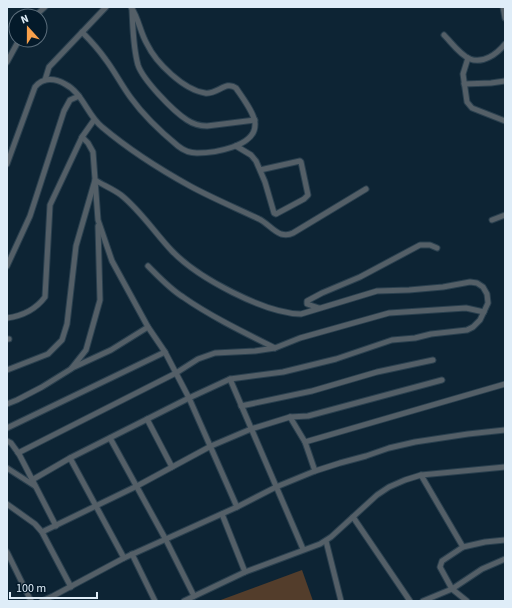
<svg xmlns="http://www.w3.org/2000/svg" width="512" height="608" font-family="'Source Sans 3',sans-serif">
<rect width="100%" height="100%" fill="#0d2434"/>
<!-- park -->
<path fill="#533d2b" d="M302,570L313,601H218Z"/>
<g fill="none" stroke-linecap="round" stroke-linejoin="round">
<!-- street casing -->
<g stroke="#2a404f" stroke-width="7">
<g id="street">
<path d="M503,7L505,18"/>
<path d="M132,10C133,28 133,47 138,65C143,80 173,111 187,120C193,124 200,126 207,126L255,120"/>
<path d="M35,16L45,7"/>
<path d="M82,32C91,41 99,50 106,60C115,72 122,86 131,98C144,116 161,132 178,146C183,150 190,153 197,153C213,153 255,147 255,125C256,115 242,97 236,88C226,80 217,95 205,93C184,90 156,63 147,44C140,32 139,19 131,7"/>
<path d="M444,35C451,42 460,55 470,59C483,64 497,54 505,44"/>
<path d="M468,58L463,74L467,102L472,108L505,121"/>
<path d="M7,62L19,40"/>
<path d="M45,80L49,67L106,7"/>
<path d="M464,84L491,83L505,81"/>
<path d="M82,137L88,143L93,152L98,220L112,261L148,327L165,352L189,398L237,507"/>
<path d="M236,146L251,155L256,161L265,182L274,213L276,214L304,199L308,195L301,162L300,161L260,170"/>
<path d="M7,164L35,87C43,77 55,78 65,84C83,93 87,115 102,127C127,148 161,170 190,186C212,198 236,208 259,219C266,222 274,232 281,234C285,235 289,235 293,233L366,189"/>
<path d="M492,220L505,215"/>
<path d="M7,266L30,216L64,111L70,100L79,96"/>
<path d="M148,266C159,277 170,289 183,297C210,316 245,333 275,348"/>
<path d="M319,308L307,304V301L322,293L360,277L420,245H430L437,248"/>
<path d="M7,318C22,316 36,309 45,297L50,205L82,137L94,120"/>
<path d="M7,339H9"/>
<path d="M72,368L111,350L148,327"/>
<path d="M7,370L48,354L62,340L67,324L76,246L95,180C103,185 113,189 121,195C140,210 155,233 172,251C198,278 264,313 301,314L377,291L409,290L443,287L470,282L477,283L483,287L487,294L488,303L480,320L473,327L467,330L431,334L415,338L392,340L336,359L283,372L230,379L189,398L70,458L32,480"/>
<path d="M230,379L303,549"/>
<path d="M7,404L17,400L42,387L71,369L86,350L100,300L98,226"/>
<path d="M241,406L312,391L377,372L433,360"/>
<path d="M290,417L305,442L315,471"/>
<path d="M147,419L172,467"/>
<path d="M7,428L165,352"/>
<path d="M110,438L166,540L194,596"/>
<path d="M7,441L11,443L19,454L56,526"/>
<path d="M305,442L505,384"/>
<path d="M18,453L176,373L198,359L215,353L255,351L275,348L300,338L389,313L466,308L484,312"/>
<path d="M70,458L124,558"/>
<path d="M7,468L35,486"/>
<path d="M421,475L463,547"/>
<path d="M7,504L35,524L42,532L71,587"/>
<path d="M222,514L245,572"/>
<path d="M353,517L410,601"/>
<path d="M42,532L137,486L211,446L251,429L290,417L308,416L442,380"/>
<path d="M326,541L341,601"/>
<path d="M7,552L31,601"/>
<path d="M132,554L155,601"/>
<path d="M42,601L53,596L124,558L237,507L276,487L315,471L340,463L366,456L389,448L415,442L468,434L505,430"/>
<path d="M184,601L245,572L320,544L331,537L377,495L389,487L405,480L421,475L505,467"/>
<path d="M423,601L452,589L482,569L505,559"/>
<path d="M467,601L452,589L440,567L442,561L463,547L485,542L505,540"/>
</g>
</g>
<!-- street -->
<use href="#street" stroke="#545f67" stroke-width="5"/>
</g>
<!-- border -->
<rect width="512" height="608" fill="none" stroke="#dfedf8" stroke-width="16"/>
<!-- north arrow -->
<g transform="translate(28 28) rotate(339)"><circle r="19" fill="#041a2a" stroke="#5c6e7c"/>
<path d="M0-3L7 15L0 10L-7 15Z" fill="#f8a04b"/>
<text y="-6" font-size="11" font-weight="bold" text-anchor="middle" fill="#dfedf8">N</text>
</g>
<!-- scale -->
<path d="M10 592v6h87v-6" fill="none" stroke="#dfedf8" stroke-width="2"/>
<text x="16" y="592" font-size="12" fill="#dfedf8" stroke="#041a2a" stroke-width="3" paint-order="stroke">100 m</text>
</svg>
